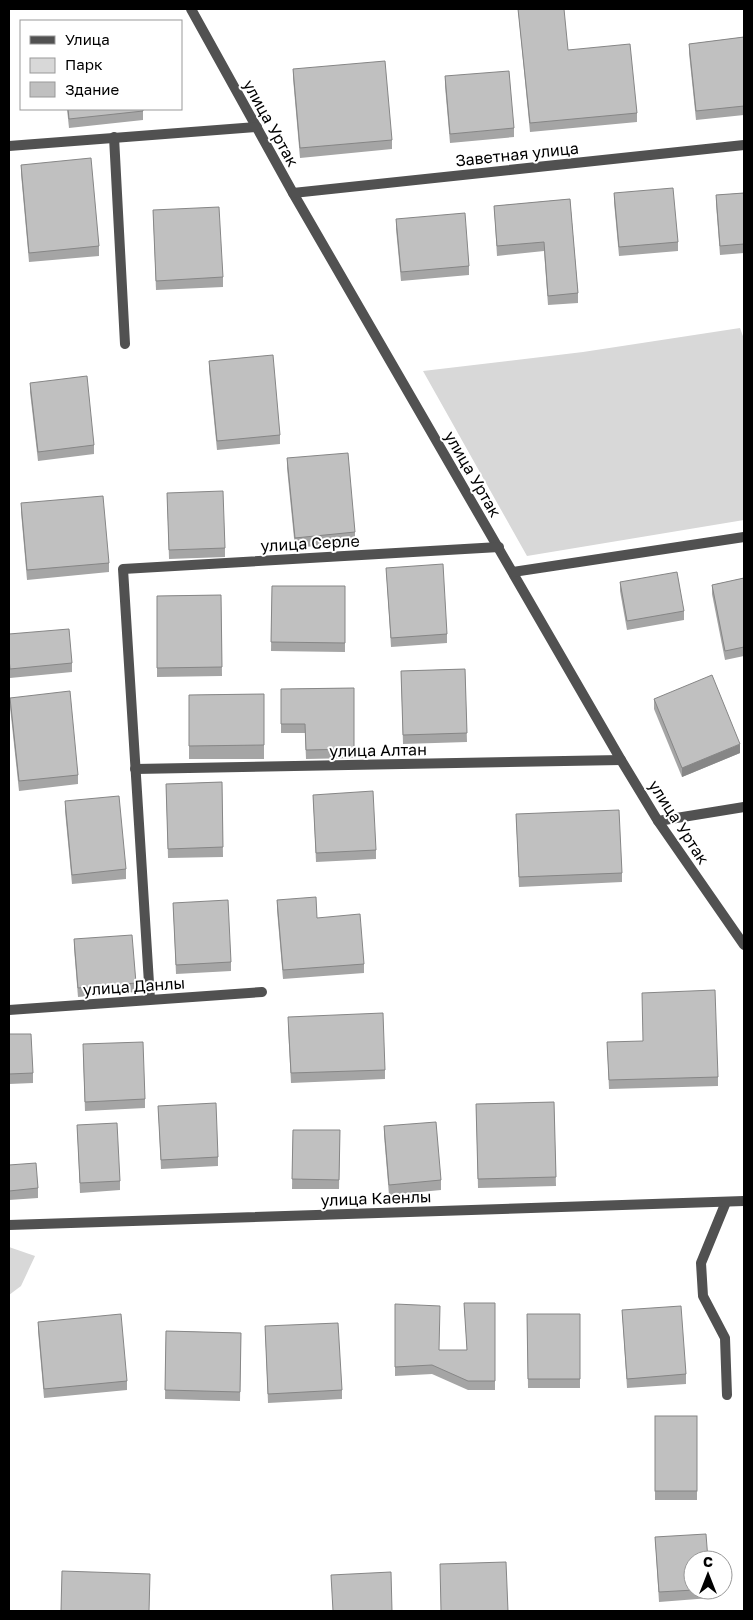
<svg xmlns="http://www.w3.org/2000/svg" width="753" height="1620" font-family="'Golos Text',sans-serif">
<rect width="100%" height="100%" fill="#fff"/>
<!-- green -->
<g fill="#d8d8d8">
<path d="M740,328L744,339V520L527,556L423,371L583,352Z"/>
<path d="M9,1247L35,1256L21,1286L9,1295Z"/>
</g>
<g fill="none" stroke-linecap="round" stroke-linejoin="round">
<!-- lane -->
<g stroke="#515151" stroke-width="10">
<path d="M114,137L125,344"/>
<path d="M726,1202L701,1263L703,1296L725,1338L727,1395"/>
</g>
<!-- street -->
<g stroke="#515151" stroke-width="10">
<path d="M191,9L293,193L621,760L658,821L744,945"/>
<path d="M9,146L257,127"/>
<path d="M293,193L744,145"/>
<path d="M513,572L744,537"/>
<path d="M135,769L621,760"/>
<path d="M658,821L744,807"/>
<path d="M150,999L123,569L499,547"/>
<path d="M9,1010L262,992"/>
<path d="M9,1225L744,1201"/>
</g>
</g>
<!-- wall -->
<g fill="#a5a5a5">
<path d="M518,9L568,50L637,113V122L530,132Z"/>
<path d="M744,37V115L696,120L689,53V44Z"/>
<path d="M293,69L392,140V149L300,158L293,78Z"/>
<path d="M445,76L514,128V137L450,143L445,86Z"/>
<path d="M67,109H143V120L69,128Z"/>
<path d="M21,165L99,246V256L29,262L21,174Z"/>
<path d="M614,193L678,242V251L619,256L614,202Z"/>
<path d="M744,193V253L720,255L716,204V195Z"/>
<path d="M570,199L578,293V303L548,305L544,251L497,256L494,206Z"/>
<path d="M153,210L223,277V287L156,290Z"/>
<path d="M396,219L469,266V275L401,281L396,229Z"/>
<path d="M209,361L280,435V444L217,450L209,370Z"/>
<path d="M30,383L94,445V454L38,461L30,392Z"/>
<path d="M287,458L355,532V542L295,548L287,468Z"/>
<path d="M167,493L225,548V557L169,559Z"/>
<path d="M21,503L109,563V572L27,580L21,512Z"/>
<path d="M386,568L447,634V643L391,647Z"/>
<path d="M744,578V656L725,660L712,594V585Z"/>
<path d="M620,582L684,611V620L627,630L620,591Z"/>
<path d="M272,586H345V652L271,651Z"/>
<path d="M221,595L222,676L157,677V596Z"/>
<path d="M9,634L72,663V672L10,678L9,668Z"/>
<path d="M465,669L467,742L403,744L401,671Z"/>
<path d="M354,688V758L306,759L305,733H281V689Z"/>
<path d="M264,694V759H189V695Z"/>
<path d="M10,698L78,775V784L19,791L10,707Z"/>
<path d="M654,699L740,753L682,777L654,709Z"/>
<path d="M222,782L223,857L168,858L166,784Z"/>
<path d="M313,795L376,850V859L316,862Z"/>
<path d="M65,801L126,869V879L72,884L65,811Z"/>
<path d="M516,814L622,873V882L519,887Z"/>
<path d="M277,900L317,918L364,964V973L283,979L277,910Z"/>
<path d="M173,903L231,962V971L176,974Z"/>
<path d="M74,939L136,983V992L78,997L74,948Z"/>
<path d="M288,1026L385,1070V1079L291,1083Z"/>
<path d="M9,1034L33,1073V1083L9,1084Z"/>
<path d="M607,1042L718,1077V1086L609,1089Z"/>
<path d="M83,1053L145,1099V1108L85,1111Z"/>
<path d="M554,1102L556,1186L478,1188L476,1104Z"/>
<path d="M158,1106L218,1157V1166L161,1169Z"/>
<path d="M77,1125L120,1181V1190L80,1193Z"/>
<path d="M384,1126L441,1180V1190L389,1195L384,1135Z"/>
<path d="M293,1130H340L339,1189H292Z"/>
<path d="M9,1165L38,1188V1198L9,1200Z"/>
<path d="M464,1303H495V1390H468L432,1374L395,1376V1304L439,1350H467Z"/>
<path d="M622,1310L686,1374V1384L627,1388Z"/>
<path d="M527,1314H580V1388H528Z"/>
<path d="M38,1322L127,1381V1390L44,1398L38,1331Z"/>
<path d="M265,1326L342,1390V1399L268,1403Z"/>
<path d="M166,1331L241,1333L240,1401L165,1399Z"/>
<rect x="655" y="1416" width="42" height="84"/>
<path d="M655,1537L693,1590H710V1598L659,1602Z"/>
</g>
<!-- shaded-wall -->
<path fill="#868686" d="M740,744V753L682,777V768Z"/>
<!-- building -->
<g fill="#c0c0c0" stroke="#868686">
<path d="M518,9H564L568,50L630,44L637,113L530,123Z"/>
<path d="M744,37V106L696,111L689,44Z"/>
<path d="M385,61L392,140L300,148L293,69Z"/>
<path d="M509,71L514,128L450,134L445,76Z"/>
<path d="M68,109H143V111L69,119Z"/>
<path d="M91,158L99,246L29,253L21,165Z"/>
<path d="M673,188L678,242L619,247L614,193Z"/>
<path d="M744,193V244L720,246L716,195Z"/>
<path d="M570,199L578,293L548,296L544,242L497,246L494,206Z"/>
<path d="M219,207L223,277L156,281L153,210Z"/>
<path d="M465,213L469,266L401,272L396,219Z"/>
<path d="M273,355L280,435L217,441L209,361Z"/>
<path d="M87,376L94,445L38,452L30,383Z"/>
<path d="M348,453L355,532L295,538L287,458Z"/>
<path d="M223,491L225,548L169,550L167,493Z"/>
<path d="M103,496L109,563L27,570L21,503Z"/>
<path d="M443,564L447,634L391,638L386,568Z"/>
<path d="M677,572L684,611L627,621L620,582Z"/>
<path d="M744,578V647L725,651L712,585Z"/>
<path d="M272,586H345V643L271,642Z"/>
<path d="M221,595L222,667L157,668V596Z"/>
<path d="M69,629L72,663L10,669L9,658V634Z"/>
<path d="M465,669L467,733L403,735L401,671Z"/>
<path d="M712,675L740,744L682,768L654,699Z"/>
<path d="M354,688V749L306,750L305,724H281V689Z"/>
<path d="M70,691L78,775L19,781L10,698Z"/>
<path d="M264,694V745L189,746V695Z"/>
<path d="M222,782L223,847L168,849L166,784Z"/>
<path d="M373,791L376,850L316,853L313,795Z"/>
<path d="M119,796L126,869L72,875L65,801Z"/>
<path d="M619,810L622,873L519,877L516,814Z"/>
<path d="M316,897L317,918L360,914L364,964L283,970L277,900Z"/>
<path d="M228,900L231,962L176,965L173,903Z"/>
<path d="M132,935L136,983L78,988L74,939Z"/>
<path d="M715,990L718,1077L609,1080L607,1042L643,1041L642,993Z"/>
<path d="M383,1013L385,1070L291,1073L288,1017Z"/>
<path d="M9,1034H31L33,1073L9,1074Z"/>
<path d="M143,1042L145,1099L85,1102L83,1044Z"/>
<path d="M554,1102L556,1177L478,1179L476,1104Z"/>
<path d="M216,1103L218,1157L161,1160L158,1106Z"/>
<path d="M436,1122L441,1180L389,1185L384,1126Z"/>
<path d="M117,1123L120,1181L80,1183L77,1125Z"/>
<path d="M293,1130H340L339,1180L292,1179Z"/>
<path d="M36,1163L38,1188L9,1191V1165Z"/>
<path d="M464,1303H495V1381H468L432,1365L395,1367V1304L440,1306L439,1350H467Z"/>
<path d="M681,1306L686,1374L627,1379L622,1310Z"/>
<path d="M121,1314L127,1381L44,1389L38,1322Z"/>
<path d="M527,1314H580V1379H528Z"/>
<path d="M338,1323L342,1390L268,1394L265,1326Z"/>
<path d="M166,1331L241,1333L240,1392L165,1390Z"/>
<rect x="655" y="1416" width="42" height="75"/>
<path d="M706,1534L708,1560H693V1590H694L659,1592L655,1537Z"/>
<path d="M506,1562L508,1611H441L440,1564Z"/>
<path d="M62,1571L150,1574L149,1611H61Z"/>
<path d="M391,1572L392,1611H333L331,1575Z"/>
</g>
<g text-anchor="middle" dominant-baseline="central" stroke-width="4" stroke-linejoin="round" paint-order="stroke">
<!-- street labels -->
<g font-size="16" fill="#000" stroke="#fff">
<text transform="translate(271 123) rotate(61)">улица Уртак</text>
<text transform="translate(517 154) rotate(-6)">Заветная улица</text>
<text transform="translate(473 474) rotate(60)">улица Уртак</text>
<text transform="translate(310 543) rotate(-3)">улица Серле</text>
<text transform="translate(378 750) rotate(-1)">улица Алтан</text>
<text transform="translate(679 822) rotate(57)">улица Уртак</text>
<text transform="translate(134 986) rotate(-4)">улица Данлы</text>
<text transform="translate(376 1198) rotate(-2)">улица Каенлы</text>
</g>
</g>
<!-- border -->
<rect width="753" height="1620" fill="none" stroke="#000000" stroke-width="20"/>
<!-- legend -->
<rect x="20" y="20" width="162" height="90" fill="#ffffff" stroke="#999999"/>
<rect x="30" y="36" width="25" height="8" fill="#515151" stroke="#999999"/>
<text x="65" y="45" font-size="15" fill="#000000">Улица</text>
<rect x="30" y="58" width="25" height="15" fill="#d8d8d8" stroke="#999999"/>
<text x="65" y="70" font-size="15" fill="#000000">Парк</text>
<rect x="30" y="82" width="25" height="15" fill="#c0c0c0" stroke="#999999"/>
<text x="65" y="95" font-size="15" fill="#000000">Здание</text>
<!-- north arrow -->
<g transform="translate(708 1575)"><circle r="24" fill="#ffffff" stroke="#999999"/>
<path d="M0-4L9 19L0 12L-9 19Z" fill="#000000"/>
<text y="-8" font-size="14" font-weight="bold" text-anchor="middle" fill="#000000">С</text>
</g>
</svg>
